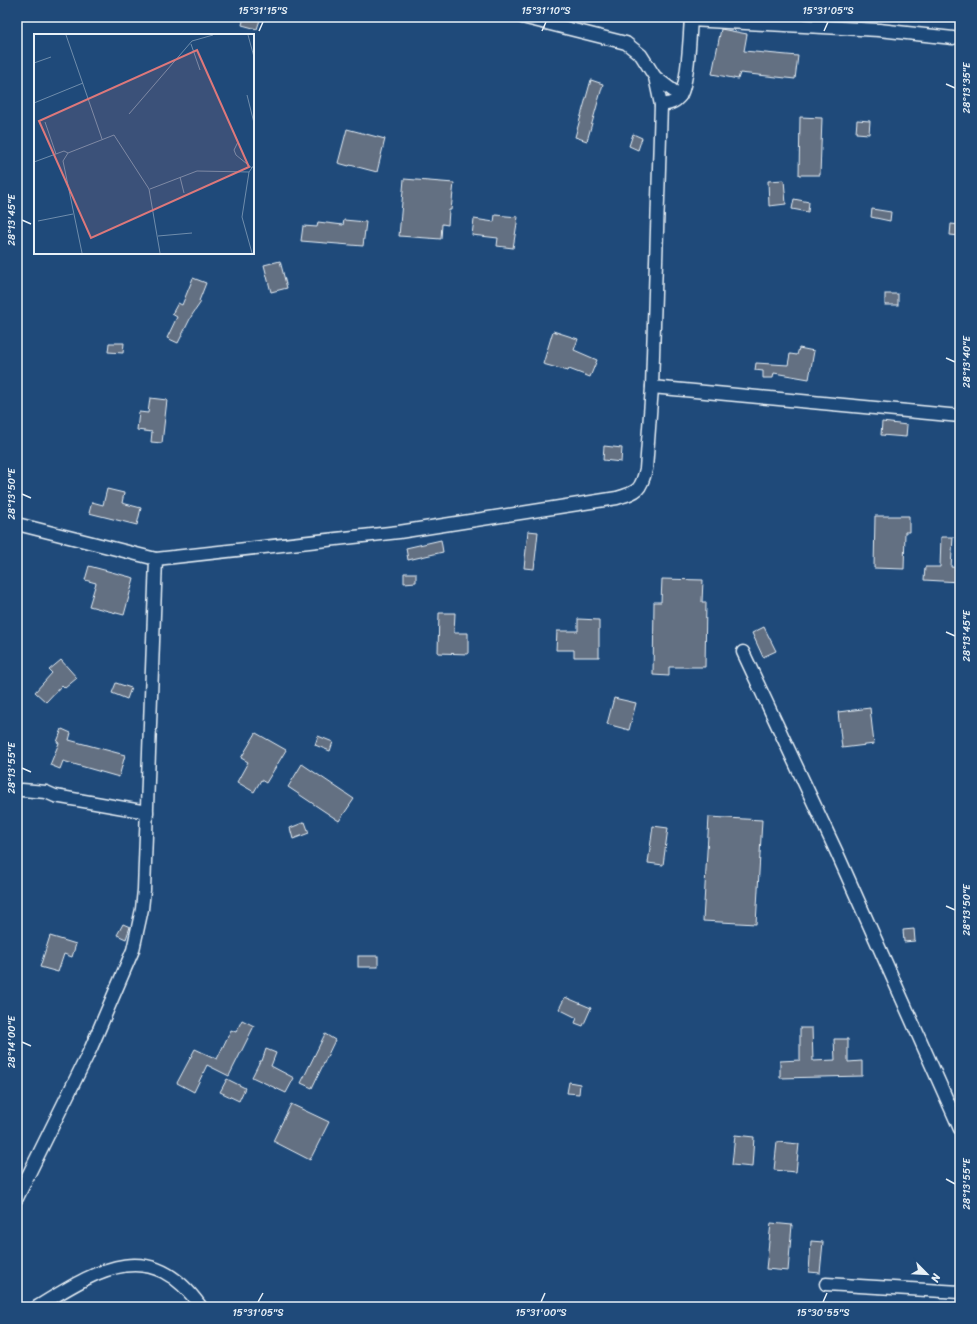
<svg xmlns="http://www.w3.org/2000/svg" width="977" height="1324" font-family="Sriracha,sans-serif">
<rect width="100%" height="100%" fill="#1f4a7a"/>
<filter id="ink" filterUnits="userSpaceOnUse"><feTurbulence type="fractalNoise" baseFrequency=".025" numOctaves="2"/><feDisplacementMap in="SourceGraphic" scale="8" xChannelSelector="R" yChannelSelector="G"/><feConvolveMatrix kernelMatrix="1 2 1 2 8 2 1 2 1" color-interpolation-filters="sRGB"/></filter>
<g filter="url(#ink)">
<!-- building -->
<g fill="#636f82" stroke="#e8f1f8">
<path d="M244,17H261L257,29L242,25Z"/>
<path d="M721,29L747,34L744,51L798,56L795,79L740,73L738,79L712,74Z"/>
<path d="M591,80L603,84L587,141L575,137Z"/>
<path d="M800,117L822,118L820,175H799Z"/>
<path d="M857,120L870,121L869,134L856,133Z"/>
<path d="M347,129L385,139L377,172L350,165L349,166L338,163Z"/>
<path d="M633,134L642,138L638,150L629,146Z"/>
<path d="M404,179L454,183L451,210H449L448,225L442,224L441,239L399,236Z"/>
<path d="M784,180L786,204L769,206L768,181Z"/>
<path d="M794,199L809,202L808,212L792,209Z"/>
<path d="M872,209L891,212L890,221L871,217Z"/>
<path d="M495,215L518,217L513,248L497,246L498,238L472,235L474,219L494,222Z"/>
<path d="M344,220L366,222L363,246L301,241L303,226L317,227L318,222L343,225Z"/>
<path d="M951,224L960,225V236L950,235Z"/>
<path d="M280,261L287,288L271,292L264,265Z"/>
<path d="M193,278L206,283L199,301L201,302L192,315L178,343L167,338L177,317L172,314L178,303L182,305Z"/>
<rect x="885" y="294" width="13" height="11"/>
<path d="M553,331L578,339L574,350L597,360L590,377L569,369L568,371L543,364Z"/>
<path d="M109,343H124L123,353L108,352Z"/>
<path d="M799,348L814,351L809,379L774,373L773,378H763V371L755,370L756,363L788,365L790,354L797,355Z"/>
<path d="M150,398L167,400L162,443L151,442L152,432L137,430L139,412L148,413Z"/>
<path d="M882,422L907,425L906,437L881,435Z"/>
<path d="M604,446L622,448L621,462L603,460Z"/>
<path d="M107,489L124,493L122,503L141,508L137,525L89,513L92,502L103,505Z"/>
<path d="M875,516H909V532H905L904,569L874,568Z"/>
<path d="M528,531L538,532L534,569L524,568Z"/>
<path d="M941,537H953L951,567L960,568V582L924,580L925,567H940Z"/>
<path d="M441,540L443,552L408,560L406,548Z"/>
<path d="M89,566L134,578L124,615L89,606L96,583L85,580Z"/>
<path d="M404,573H416V582L404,583Z"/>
<path d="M662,579L703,580L702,602H706L705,667H669V676L653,675L654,602H661Z"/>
<path d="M439,613H455L454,633H468V654L438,653Z"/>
<path d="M578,619L599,620V657H574V650H556L557,631H578Z"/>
<path d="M764,627L776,651L763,657L752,633Z"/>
<path d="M61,660L77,678L65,688L62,685L46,702L35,692L52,673L49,670Z"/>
<path d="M116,683L131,688L127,699L112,693Z"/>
<path d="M614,698L636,703L629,730L607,724Z"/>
<path d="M870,708L874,744L842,748L838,712Z"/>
<path d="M62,729L71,733L69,740L125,755L119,777L63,761L60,769L50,765L59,743L57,742Z"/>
<path d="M256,733L286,750L266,783L261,780L254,792L237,782L248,762L241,758Z"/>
<path d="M318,736L333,742L330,751L315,745Z"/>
<path d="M302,764L354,799L339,821L288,787Z"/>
<path d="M709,817L762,820L756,924L703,921Z"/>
<path d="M305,822L309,833L293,839L290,828Z"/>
<path d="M653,826L668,828L663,865L648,863Z"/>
<path d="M123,924L130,927L126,939L117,935Z"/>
<path d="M914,929L915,941L904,942L903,930Z"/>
<path d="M50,936L76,944L72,957L64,954L58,972L40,967Z"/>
<rect x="358" y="956" width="20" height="11"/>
<path d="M565,997L591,1008L583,1026L575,1023L577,1018L559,1009Z"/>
<path d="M242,1020L254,1026L229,1076L207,1065L194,1092L177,1083L195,1049L217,1059L231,1030L236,1032Z"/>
<path d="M800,1028H812L813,1061L835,1060L834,1039H848V1062L862,1061V1076L780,1078V1061L800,1060Z"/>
<path d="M325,1034L335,1040L312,1088L301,1083Z"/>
<path d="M266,1049L276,1053L271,1066L294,1078L286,1093L252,1077L260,1061H262Z"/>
<path d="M227,1079L245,1088L239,1101L220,1092Z"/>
<path d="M569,1082L580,1084L579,1094L567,1093Z"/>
<path d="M291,1104L329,1122L310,1160L273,1141Z"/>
<path d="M735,1135L754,1137L752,1167L732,1165Z"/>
<path d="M777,1142L799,1144L796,1172L774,1170Z"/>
<path d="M771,1223L792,1225L788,1271L766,1269Z"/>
<path d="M811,1241L823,1242L820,1273L809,1272Z"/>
</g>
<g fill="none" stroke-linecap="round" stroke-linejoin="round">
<!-- minor casing -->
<g stroke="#e8f1f8" stroke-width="15">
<g id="minor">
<path d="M690,20L879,30L953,38"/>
<path d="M655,77L680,96"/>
<path d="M661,105C668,104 675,103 680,96C688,85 690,33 691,17"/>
<path d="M652,387L960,416"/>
<path d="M17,524L156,559L399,532L617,498C638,492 641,490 646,469L652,387L661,105L655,77L641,55L626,43L522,17"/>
<path d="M743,652L837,853L960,1129"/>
<path d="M22,790L46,792L55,796L147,812"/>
<path d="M17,1198L91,1048L133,950L142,909L144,890L156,559"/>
<path d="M826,1284L960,1292"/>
<path d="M37,1307C96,1271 150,1234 201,1307"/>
</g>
</g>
<!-- minor -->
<use href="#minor" stroke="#1f4a7a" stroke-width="12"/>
</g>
</g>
<!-- ticks -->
<path fill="none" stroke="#e8f1f8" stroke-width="1.5" d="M259,31L263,22M542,31L546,22M824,31L828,22M946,84L955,88M22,220L31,224M946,358L955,362M22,494L31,498M946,632L955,636M22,768L31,772M946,906L955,910M22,1042L31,1046M946,1179L955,1184M258,1302L263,1293M541,1302L545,1293M823,1302L827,1293"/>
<!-- overview -->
<g transform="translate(34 34)">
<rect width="220" height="220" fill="#1f4a7a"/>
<path fill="none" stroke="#6f8dac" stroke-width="1" d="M32,1L68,105M214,1L220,23M157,10L166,36M0,29L17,23M213,61L220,89M0,69L49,49M95,80L158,7L179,1M11,88L22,120M204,108L200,116L202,121L218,134M0,128L30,117L34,119M146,143L150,159M116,155L163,137L215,138M4,187L39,180M124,202L158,199M48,219L29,127L34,119L80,101L115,155L126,219M218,219L208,183L215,138L220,131"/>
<path fill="#dd787b" fill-opacity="0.15" stroke="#dd787b" stroke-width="2" d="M163,16L215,133L57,204L5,87Z"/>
<rect width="220" height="220" fill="none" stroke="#e8f1f8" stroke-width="2"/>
</g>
<!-- margin -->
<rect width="977" height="1324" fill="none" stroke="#1f4a7a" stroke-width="44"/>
<!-- north arrow -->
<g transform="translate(927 1274) rotate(114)" stroke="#1f4a7a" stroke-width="3" paint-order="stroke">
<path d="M0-3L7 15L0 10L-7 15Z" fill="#e8f1f8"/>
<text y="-6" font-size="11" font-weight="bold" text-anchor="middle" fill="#e8f1f8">N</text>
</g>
<rect x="22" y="22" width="933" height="1280" fill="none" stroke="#e8f1f8" stroke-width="1.5"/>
<g font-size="10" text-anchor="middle" fill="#e8f1f8">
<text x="263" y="14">15°31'15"S</text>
<text x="546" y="14">15°31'10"S</text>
<text x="828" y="14">15°31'05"S</text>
<text transform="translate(966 88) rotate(-90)" y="4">28°13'35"E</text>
<text transform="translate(11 220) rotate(-90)" y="4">28°13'45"E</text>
<text transform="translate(966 362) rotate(-90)" y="4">28°13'40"E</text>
<text transform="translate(11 494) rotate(-90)" y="4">28°13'50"E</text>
<text transform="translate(966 636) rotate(-90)" y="4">28°13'45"E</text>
<text transform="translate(11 768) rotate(-90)" y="4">28°13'55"E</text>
<text transform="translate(966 910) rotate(-90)" y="4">28°13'50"E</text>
<text transform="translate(11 1042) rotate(-90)" y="4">28°14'00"E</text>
<text transform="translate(966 1184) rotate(-90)" y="4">28°13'55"E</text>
<text x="258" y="1316">15°31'05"S</text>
<text x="541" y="1316">15°31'00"S</text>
<text x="823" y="1316">15°30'55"S</text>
</g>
</svg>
